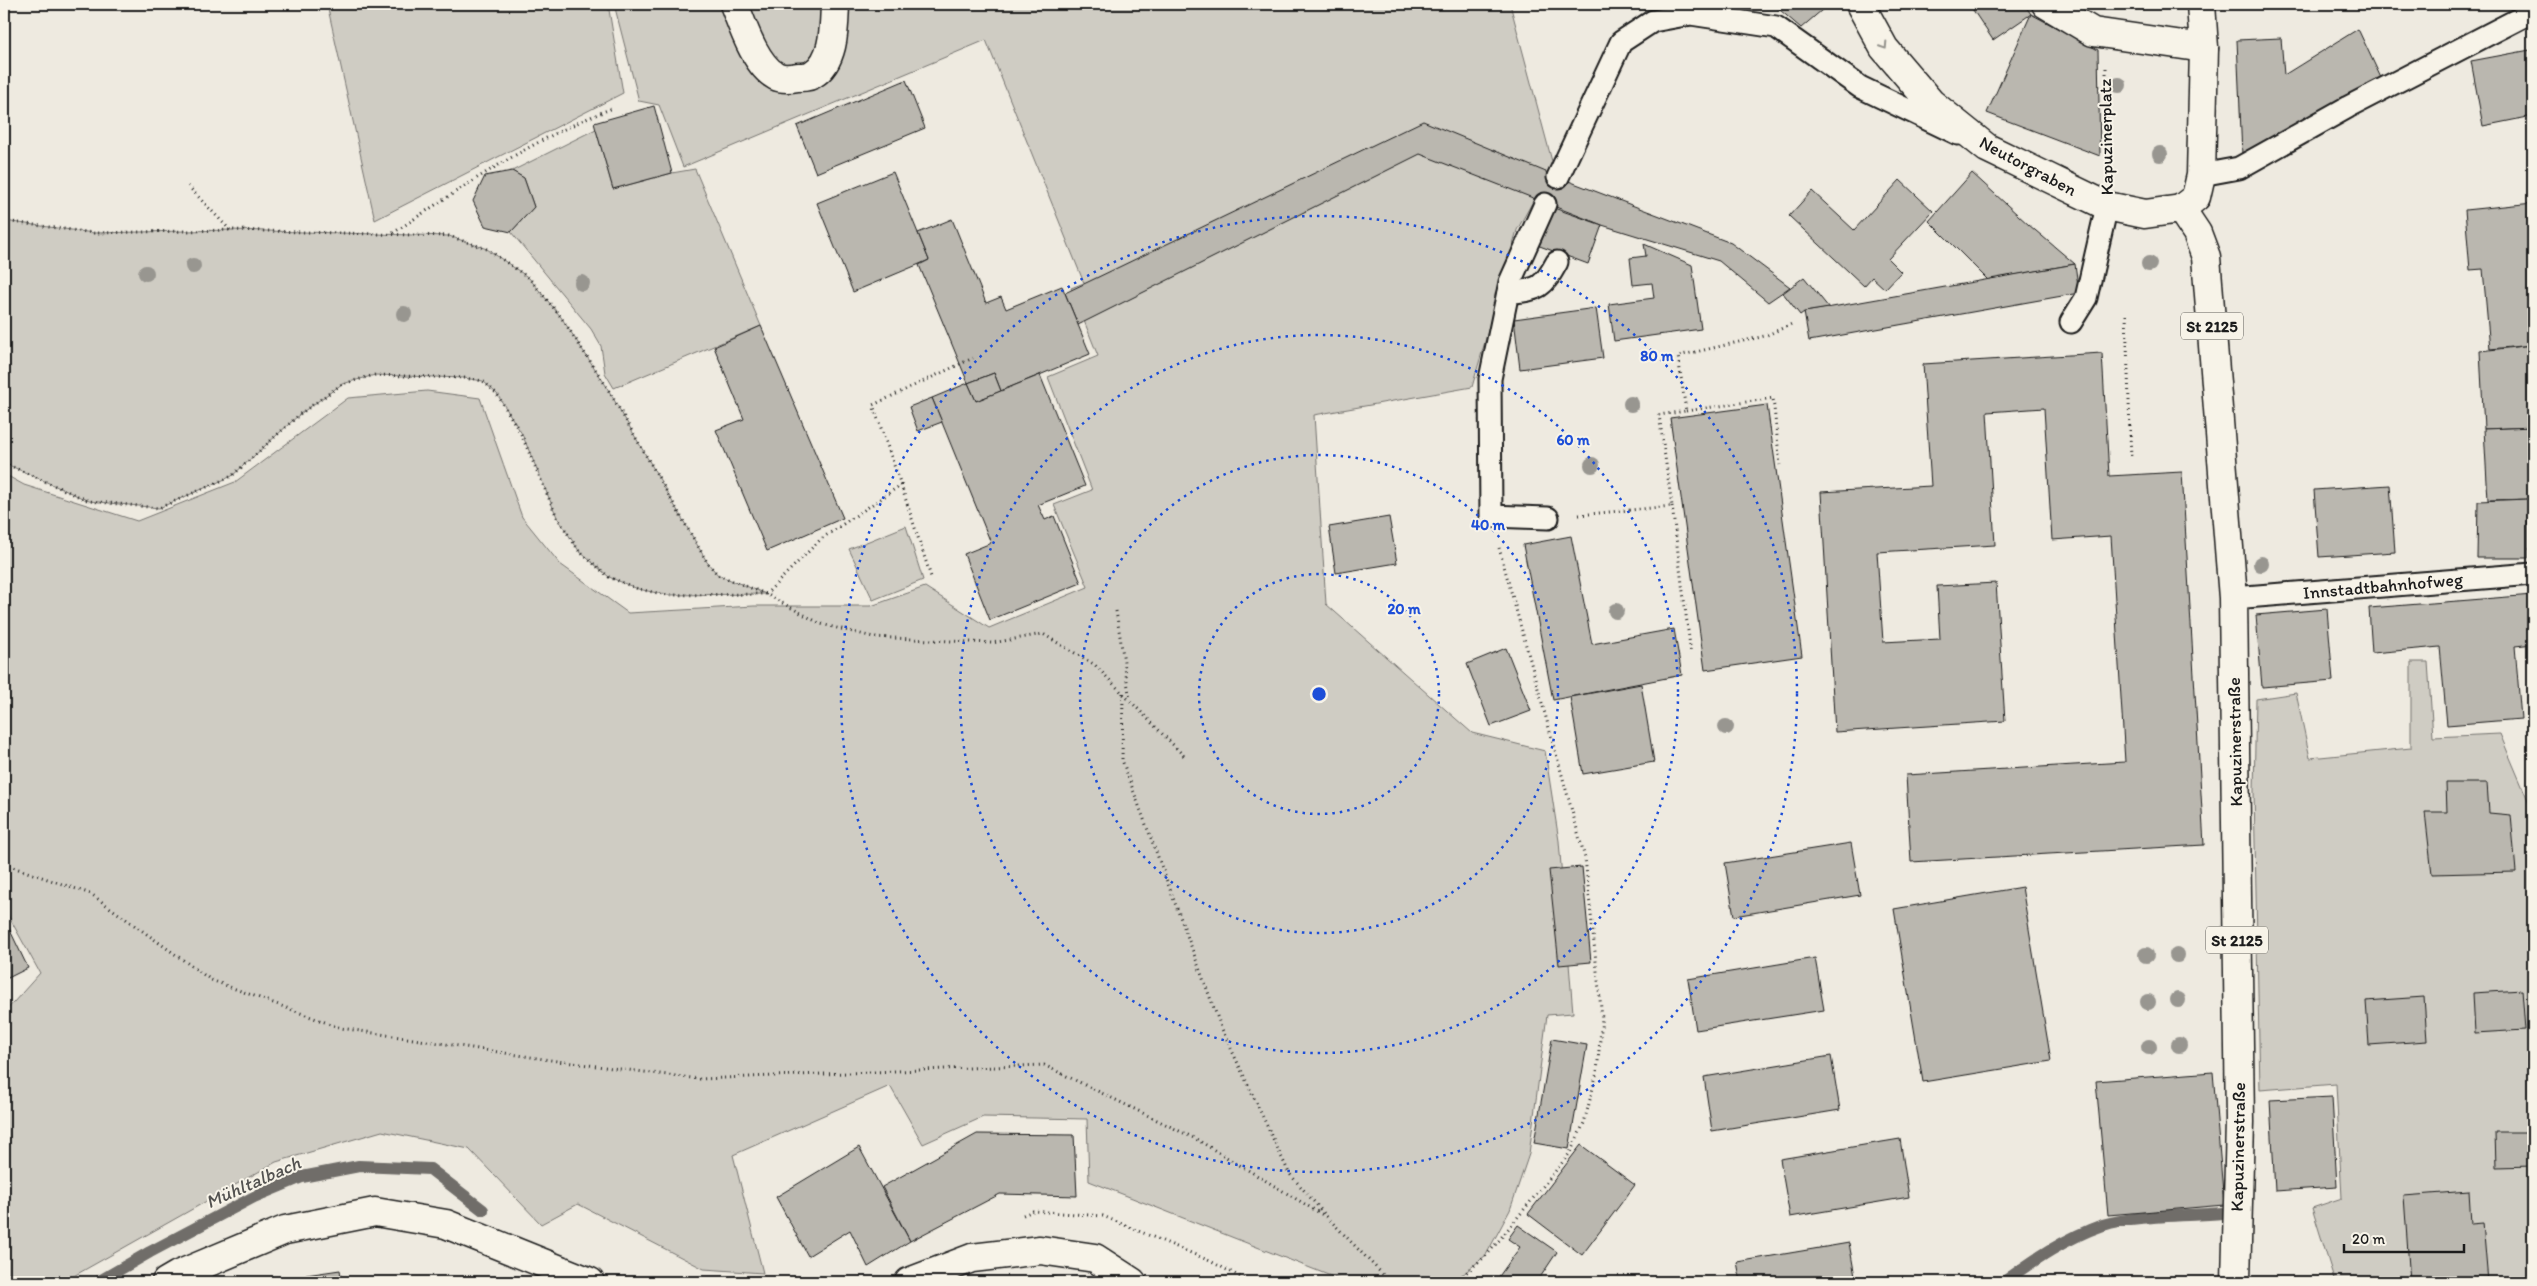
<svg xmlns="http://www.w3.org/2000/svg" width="2537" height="1286" font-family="Itim,sans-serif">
<rect width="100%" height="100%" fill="#eeeae0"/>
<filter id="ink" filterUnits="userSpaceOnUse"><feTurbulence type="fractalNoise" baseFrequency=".02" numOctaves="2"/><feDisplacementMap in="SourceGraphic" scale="10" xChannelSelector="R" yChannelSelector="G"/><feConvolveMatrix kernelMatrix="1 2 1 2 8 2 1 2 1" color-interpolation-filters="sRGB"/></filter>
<g filter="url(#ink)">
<!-- green -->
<g fill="#cfccc3" stroke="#767470">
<path d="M327,4H608L623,93L375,220Z"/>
<path d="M614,4H1510L1553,165L1517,230L1472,387L1314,415L1326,604L1472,733L1545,751L1559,841L1573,1013L1547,1015L1529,1154L1510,1210L1486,1255L1454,1282H1346L1089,1181L1087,1119L983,1117L923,1144L890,1086L733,1155L763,1273L704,1269L578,1204L541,1224L469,1149L382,1131L276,1162L63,1282H4V1013L40,973L4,908V474L24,485L137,521L235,482L348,398L427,391L480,398L522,517L560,564L628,613L754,606H871L925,587L989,628L1088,587L1054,505L1092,490L1048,377L1098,356L1071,288L1084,283L986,40L683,167L659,105L639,101Z"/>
<path d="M596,129L613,189L672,173L695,169L761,326L614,388L605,373L601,346L591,329L511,232L534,207L524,178L512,171Z"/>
<path d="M4,221L94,233L231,230L449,236L487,249L529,278L561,317L605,384L707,562L718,575L766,594L667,595L638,589L609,577L579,551L557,517L522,434L497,394L483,381L464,378L375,375L342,384L300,414L232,476L159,508L89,501L4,463Z"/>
<path d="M906,526L923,580L873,600L849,549Z"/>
<path d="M2411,662H2428L2433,737L2500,734L2533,812V1282H2335L2312,1208L2342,1198L2336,1084L2260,1090L2254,791L2256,699L2296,693L2310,758L2411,748Z"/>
</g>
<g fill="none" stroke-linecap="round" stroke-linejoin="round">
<!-- stream -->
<g stroke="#6f6d69" stroke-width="12">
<path d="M98,1282L150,1252L254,1197L302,1177L359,1166L430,1169L483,1210"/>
<path d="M1039,1282H1054"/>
<path d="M2004,1282C2035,1259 2066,1238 2103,1225C2133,1215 2189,1216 2222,1213"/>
</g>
</g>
<!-- building -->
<g fill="#bab7af" stroke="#1c1c1c">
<path d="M1773,4H1829L1801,28Z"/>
<path d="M1969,4H2024L2031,14L1993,40Z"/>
<path d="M2031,14L2098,50L2100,156L1987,113Z"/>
<path d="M2358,29L2382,80L2242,155L2237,40L2281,38L2284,75Z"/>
<path d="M2530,50L2533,69V116L2483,126L2471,61Z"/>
<path d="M906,80L925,128L816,173L797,126Z"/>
<path d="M654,106L672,173L613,189L594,123Z"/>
<path d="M1423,121L1558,177L1731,243L1790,287L1768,302L1719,261L1602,225L1420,154L1078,325L1065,293Z"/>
<path d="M512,171L524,178L534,207L511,232L485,226L473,201L485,176Z"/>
<path d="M893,172L929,260L853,292L817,203Z"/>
<path d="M1972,173L2029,225L2075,264L1988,280L1929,221Z"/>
<path d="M1900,180L1933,211L1888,259L1901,272L1885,289L1872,277L1864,286L1789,216L1812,191L1854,230Z"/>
<path d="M2533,203V345L2490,349L2483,269L2470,270L2465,210Z"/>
<path d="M1551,207L1602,225L1588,264L1537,245Z"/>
<path d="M952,219L986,303L1001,297L1006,309L1062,286L1090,354L1001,391L994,373L968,383L919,265L929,260L918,233Z"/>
<path d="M1644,244L1692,265L1701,329L1614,341L1609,304L1654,298L1652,283L1633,285L1630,258L1646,256Z"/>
<path d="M2075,264L2079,293L1809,341L1804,312Z"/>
<path d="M1804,277L1829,308L1804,312L1800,315L1783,293Z"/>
<path d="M1596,308L1603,358L1520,369L1514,319Z"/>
<path d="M761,326L843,518L767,551L716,430L744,419L714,347Z"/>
<path d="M2533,345V427L2484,429L2480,351Z"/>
<path d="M2102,353L2109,476L2182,472L2204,845L1911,862L1906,775L2125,762L2111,536L2052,540L2044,408L1987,412L1995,545L1877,552L1883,642L1940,639L1937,586L1996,583L2005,721L1835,732L1821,492L1931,486L1923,364Z"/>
<path d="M994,373L1001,391L976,401L968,383Z"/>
<path d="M1040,375L1085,486L1038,505L1045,520L1054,516L1081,583L990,620L964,554L991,543L932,398L968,383L976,401Z"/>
<path d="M932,398L942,422L918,431L909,407Z"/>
<path d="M1767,405L1802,656L1705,670L1670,418Z"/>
<path d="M2533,427V499L2488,500L2484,429Z"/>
<path d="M2390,485L2395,552L2319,557L2314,490Z"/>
<path d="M2528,499V558H2477L2478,501Z"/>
<path d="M1389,517L1397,563L1336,573L1329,527Z"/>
<path d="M1571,536L1592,644L1674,629L1682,675L1553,700L1523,545Z"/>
<path d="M2533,595V644L2515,646L2521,719L2447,725L2440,647L2372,653L2369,608Z"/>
<path d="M2327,609L2333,681L2262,687L2256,615Z"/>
<path d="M1506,648L1531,711L1491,726L1467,664Z"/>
<path d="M1641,684L1654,762L1583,774L1570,697Z"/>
<path d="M2446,783H2487L2489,813L2511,815L2516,872L2432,874L2425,812H2447Z"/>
<path d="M1851,843L1860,895L1734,916L1725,863Z"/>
<path d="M1582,867L1591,962L1559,965L1549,870Z"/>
<path d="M2022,887L2051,1061L1923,1082L1894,909Z"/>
<path d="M6,922L28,968L4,980V923Z"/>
<path d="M1815,958L1824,1010L1696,1030L1688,979Z"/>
<path d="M2522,990L2525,1030L2475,1033L2473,993Z"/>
<path d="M2424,997L2427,1041L2369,1045L2366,1001Z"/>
<path d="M1552,1039L1587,1045L1569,1149L1534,1143Z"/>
<path d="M1831,1056L1840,1110L1712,1131L1704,1077Z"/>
<path d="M2213,1072L2224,1205L2108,1215L2096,1081Z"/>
<path d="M2332,1097L2337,1187L2275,1191L2270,1100Z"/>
<path d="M2495,1132H2533V1166L2496,1167Z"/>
<path d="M977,1134L1074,1135L1077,1196L1000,1194L910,1241L882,1187Z"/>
<path d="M1900,1139L1909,1197L1790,1217L1780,1159Z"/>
<path d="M1581,1145L1635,1185L1582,1255L1528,1214Z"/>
<path d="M859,1147L910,1241L868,1267L850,1230L808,1256L776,1197Z"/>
<path d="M2469,1191L2471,1224L2483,1223L2488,1282H2410L2404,1196Z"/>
<path d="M1518,1225L1557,1252L1537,1282H1495L1520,1247L1508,1239Z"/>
<path d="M1849,1243L1856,1282H1741L1737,1262Z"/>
<path d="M340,1270L342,1282H279V1279Z"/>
</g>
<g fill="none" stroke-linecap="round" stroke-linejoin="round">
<!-- service casing -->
<g stroke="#1c1c1c" stroke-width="25">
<g id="service">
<path d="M2201,175L2239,168L2348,107L2526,15"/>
<path d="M1558,177L1621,42L1653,21L1691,14L1776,27L1860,87L1958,134"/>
<path d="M1545,204L1510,282L1490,379L1491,516L1548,518"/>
<path d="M1508,293C1538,289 1542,290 1557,262"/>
<path d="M2071,322L2086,298L2107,206"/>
<path d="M2233,598L2533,574"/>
</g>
</g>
<!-- minor casing -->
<g stroke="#1c1c1c" stroke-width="31">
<path id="minor" d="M2046,4L2093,32L2204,48"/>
</g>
<!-- tertiary casing -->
<g stroke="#1c1c1c" stroke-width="31">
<g id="tertiary">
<path d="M166,1282L178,1275L285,1230L375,1212L446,1224L590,1282"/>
<path d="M909,1282L972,1258L1040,1250L1095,1258L1132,1282"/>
</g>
</g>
<!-- secondary casing -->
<g stroke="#1c1c1c" stroke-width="31">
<g id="secondary">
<path d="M734,4C742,24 755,65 776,76C782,79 792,78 798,77C802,77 810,77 813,74C835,61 834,26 835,4"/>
<path d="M1860,4L1884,48L1931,103L1987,148L2107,206L2145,214L2181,209"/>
</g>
</g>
<!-- primary casing -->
<g stroke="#1c1c1c" stroke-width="31">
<path id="primary" d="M2201,4L2204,48L2201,175L2196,197L2181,209L2197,233L2206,257L2233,598L2240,1122L2236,1282"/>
</g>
<!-- path -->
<g stroke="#1c1c1c" stroke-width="3" stroke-dasharray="1 4" stroke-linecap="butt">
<path d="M2106,68L2107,167"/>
<path d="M188,186L230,230"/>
<path d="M4,221L94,233L231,230L449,236L487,249L529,278L561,317L605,384L707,562L718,575L766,594L821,624L873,637L992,643L1043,634L1095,665L1186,758"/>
<path d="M393,233C464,186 534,138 613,108"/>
<path d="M2126,315L2131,459"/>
<path d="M1686,411L1773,398L1780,465"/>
<path d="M4,463L89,501L159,508L232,476L300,414L342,384L375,375L464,378L483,381L497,394L521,434L557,517L579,551L609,577L638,589L667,595L766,594L821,539L901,485L873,405L973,358"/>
<path d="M901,485L931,577"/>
<path d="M1672,506L1691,654"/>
<path d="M1579,515L1672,506L1659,415L1686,411L1678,356L1765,336L1794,323"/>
<path d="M1116,611L1130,700"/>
<path d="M1123,693L1122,760L1221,1027L1289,1173L1328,1218L1390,1282"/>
<path d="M4,864L91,894L211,980L341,1028L557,1061L700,1079L1044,1065L1196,1139L1328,1218"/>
<path d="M1023,1215L1033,1211L1103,1216L1210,1261L1250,1282"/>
<path d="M1455,1282L1487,1255L1570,1153L1584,1123L1597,1072L1602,1018L1585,858L1499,548"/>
</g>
<!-- service -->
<use href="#service" stroke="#f7f3e8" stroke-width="21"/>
<!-- minor -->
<use href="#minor" stroke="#f7f3e8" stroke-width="28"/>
<!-- tertiary -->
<use href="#tertiary" stroke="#f7f3e8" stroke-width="28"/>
<!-- secondary -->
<use href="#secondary" stroke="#f7f3e8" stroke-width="28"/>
<!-- primary -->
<use href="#primary" stroke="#f7f3e8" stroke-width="28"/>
</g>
<!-- trees -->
<g fill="#989690">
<circle cx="2119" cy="85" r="8"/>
<circle cx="2160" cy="154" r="8"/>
<circle cx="2149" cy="264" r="8"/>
<circle cx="193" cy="266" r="8"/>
<circle cx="146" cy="273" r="8"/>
<circle cx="582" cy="283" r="8"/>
<circle cx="404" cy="314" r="8"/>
<circle cx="1631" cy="404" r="8"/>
<circle cx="1592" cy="465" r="8"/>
<circle cx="2261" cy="564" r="8"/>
<circle cx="1616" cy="611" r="8"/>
<circle cx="1726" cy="727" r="8"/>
<circle cx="2146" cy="955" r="8"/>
<circle cx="2177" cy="955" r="8"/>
<circle cx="2178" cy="1000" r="8"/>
<circle cx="2148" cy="1002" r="8"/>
<circle cx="2179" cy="1045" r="8"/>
<circle cx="2149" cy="1047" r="8"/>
</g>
<!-- one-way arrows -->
<defs><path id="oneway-chevron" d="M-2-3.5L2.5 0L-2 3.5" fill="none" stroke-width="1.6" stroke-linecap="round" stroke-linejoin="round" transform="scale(1.25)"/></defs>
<use stroke="#94928c" href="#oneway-chevron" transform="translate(1884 46) rotate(57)"/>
</g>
<!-- distance rings -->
<g fill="none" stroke="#1d4ed8" stroke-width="2.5" stroke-dasharray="2.5 5">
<circle cx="1319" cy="694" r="120"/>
<circle cx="1319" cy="694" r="239"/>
<circle cx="1319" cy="694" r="359"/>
<circle cx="1319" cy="694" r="478"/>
</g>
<g text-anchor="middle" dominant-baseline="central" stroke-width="4" stroke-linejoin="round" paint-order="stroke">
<!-- shield labels -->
<g fill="#f7f3e8" stroke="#5e5c59" stroke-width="1">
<rect x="2181" y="312.5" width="62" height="27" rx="4"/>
<rect x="2206" y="926.5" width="62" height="27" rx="4"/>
</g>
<g font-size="16" font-weight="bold" fill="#1c1c1c">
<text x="2212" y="326">St 2125</text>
<text x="2237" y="940">St 2125</text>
</g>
<!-- street labels -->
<g font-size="18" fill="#1c1c1c" stroke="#f7f3e8">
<text transform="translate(2106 137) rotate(-91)">Kapuzinerplatz</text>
<text transform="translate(2028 166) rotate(28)">Neutorgraben</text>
<text transform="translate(2383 586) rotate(-5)">Innstadtbahnhofweg</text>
<text transform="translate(2235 742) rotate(-91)">Kapuzinerstraße</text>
<text transform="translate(2238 1147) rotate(-89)">Kapuzinerstraße</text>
</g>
<!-- water labels -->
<g font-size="19" font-style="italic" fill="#535250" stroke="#f7f3e8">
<text transform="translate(253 1182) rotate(-24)">Mühltalbach</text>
</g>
</g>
<circle cx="1319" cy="694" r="8" fill="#1d4ed8" stroke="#f7f3e8" stroke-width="2.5"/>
<g font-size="15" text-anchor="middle" font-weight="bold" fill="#1d4ed8" stroke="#f7f3e8" stroke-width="4" stroke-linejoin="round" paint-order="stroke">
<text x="1657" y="361">80 m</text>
<text x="1573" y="445">60 m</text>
<text x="1488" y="530">40 m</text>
<text x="1404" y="614">20 m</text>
</g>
<!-- margin -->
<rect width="2537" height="1286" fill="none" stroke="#f7f3e8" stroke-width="20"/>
<rect x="10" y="10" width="2517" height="1266" fill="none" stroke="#1c1c1c" stroke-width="2" filter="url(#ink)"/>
<!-- scale -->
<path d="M2344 1244v8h120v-8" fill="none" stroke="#1c1c1c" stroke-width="2.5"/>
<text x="2352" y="1244" font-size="15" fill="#1c1c1c" stroke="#f7f3e8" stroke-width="4" paint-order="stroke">20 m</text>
</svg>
